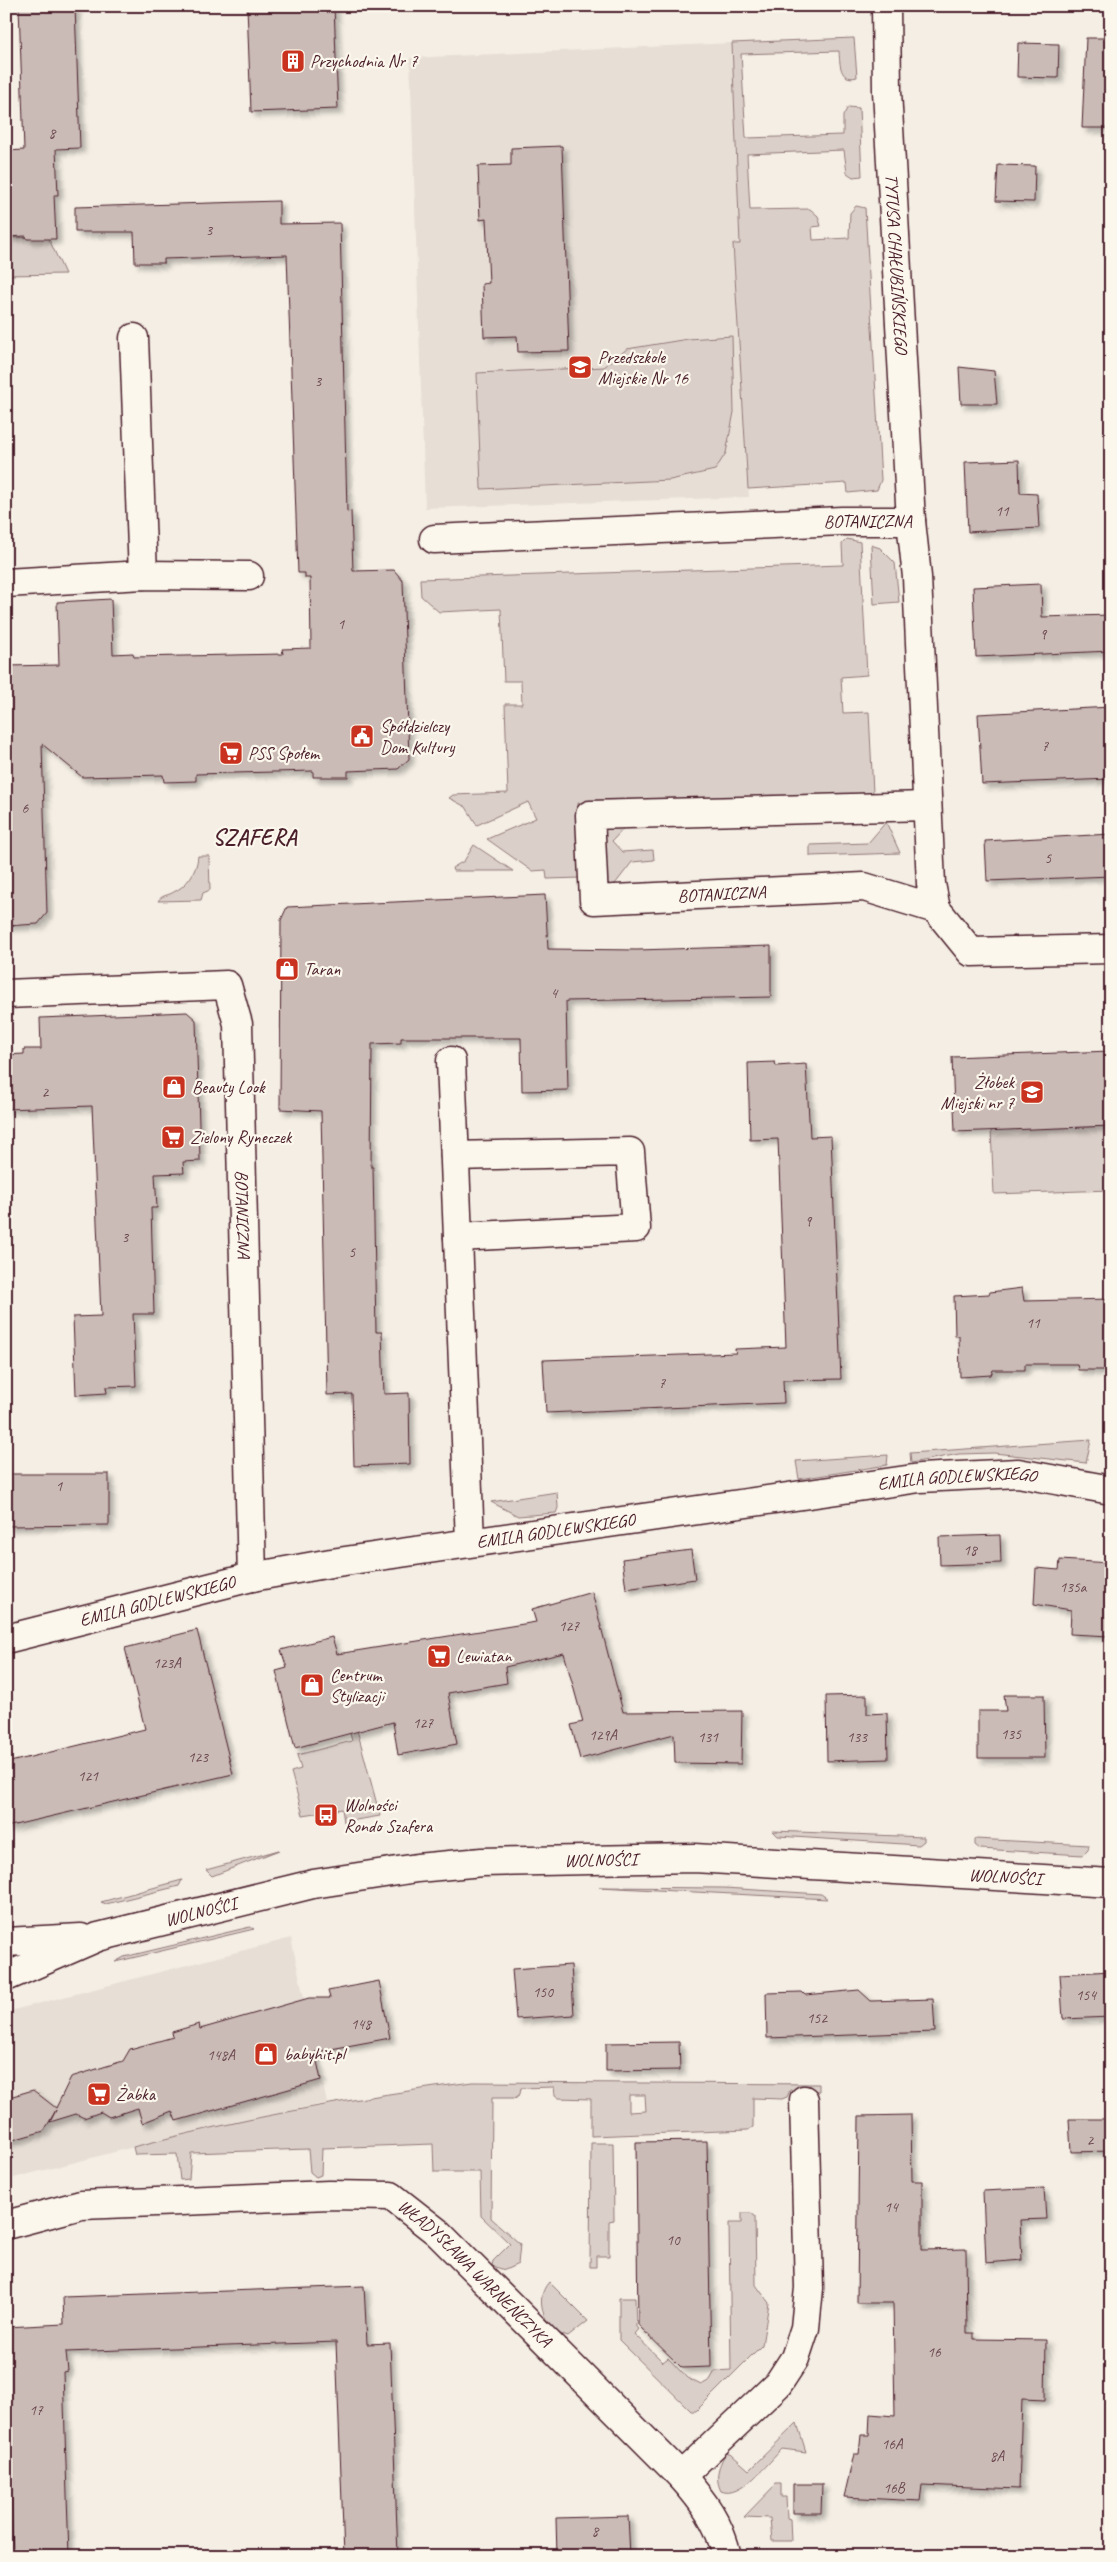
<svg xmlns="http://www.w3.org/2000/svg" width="1117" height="2562" font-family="Caveat,sans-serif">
<defs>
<filter id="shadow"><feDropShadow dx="4.5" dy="4.5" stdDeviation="2.5" flood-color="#0004"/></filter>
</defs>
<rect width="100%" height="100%" fill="#f4eee4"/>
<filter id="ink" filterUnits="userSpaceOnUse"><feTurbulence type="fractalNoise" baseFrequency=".02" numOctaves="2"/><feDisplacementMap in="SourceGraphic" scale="10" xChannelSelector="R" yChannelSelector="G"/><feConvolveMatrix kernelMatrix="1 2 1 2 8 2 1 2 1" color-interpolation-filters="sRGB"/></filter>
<g filter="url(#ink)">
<!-- built -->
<g fill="#e7dfd6">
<path d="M732,43L740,244L733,245L749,497L425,508L410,58Z"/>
<path d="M291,1938L327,2103L196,2131L6,2180V2012Z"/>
</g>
<!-- green -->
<g fill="#dbd0c9" stroke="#92787a" fill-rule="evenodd">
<path d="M6,6L10,140H6Z"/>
<path d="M854,38L857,77C839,82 840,63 839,51L741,54L746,138L843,135V116L848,107L859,108L862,176L853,177L847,173L844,150L747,154L750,210L810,209L818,216L821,226L812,227L813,240L849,238L850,213L856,206L865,208L881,480L877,490L848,493L847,483L748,489L733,244H740L732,43Z"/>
<path d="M48,237L65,274L6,275V238Z"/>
<path d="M732,336L734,412L726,453L715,470L670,480L481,489L477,373L604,367L627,349L688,339Z"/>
<path d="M847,539L860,542L867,675L841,677L843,713L869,712L873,793L578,803L581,878L547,879L546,870L532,871L487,839L536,818L528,802L477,825L466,807L449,798L453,795L508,793L505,704H522L521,681H504L501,609L439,612L421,596L420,579L843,565L842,544Z"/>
<path d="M871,545L880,548L895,563L899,602L874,604Z"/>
<path d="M886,822L900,853L810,856V845L868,843Z"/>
<path d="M603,826H626L612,841L622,852L653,850L654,860L632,862L615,884L606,886Z"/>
<path d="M474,845L513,871H453L452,868L464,861Z"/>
<path d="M198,856H209L210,890L203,893L201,900L158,901C162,895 166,896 172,893C187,886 197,872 198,856Z"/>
<path d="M1111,1126V1190L994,1194L991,1130Z"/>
<path d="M1091,1440L1086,1463L994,1453L959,1454L911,1463L910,1453Z"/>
<path d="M888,1455L887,1465L799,1479L796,1461Z"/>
<path d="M557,1492L558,1508L556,1513L518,1516L491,1502Z"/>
<path d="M344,1711H352L380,1816L344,1822L342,1809L303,1815L291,1772L301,1769L297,1755L352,1741Z"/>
<path d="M773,1831L924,1837V1841L919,1845L778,1836Z"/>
<path d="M975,1839L1089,1845L1088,1850L1083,1855L980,1849L975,1845Z"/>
<path d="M279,1850L212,1876L206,1870Z"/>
<path d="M182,1880L179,1886L106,1904L101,1902Z"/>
<path d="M599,1887L724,1888L821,1894L828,1899Z"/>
<path d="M250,1927L254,1929L115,1962L124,1957Z"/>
<path d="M472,2082L819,2084V2091L790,2090L787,2097L782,2099L753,2098V2127L748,2130L591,2136V2099L559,2098L555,2095L554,2087L521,2088L520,2094L515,2098H492L491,2218L520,2244L518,2264L505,2270L492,2266L493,2261L510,2244L481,2216L480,2172H434L433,2144L322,2148L321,2175L316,2177L310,2172L308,2149L191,2153L189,2179L180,2180L177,2154L135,2155L133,2147C245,2118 357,2097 472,2082ZM629,2095H645L646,2111L629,2112Z"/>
<path d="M591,2143H613L614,2220L609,2221V2256H596V2267H590Z"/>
<path d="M742,2213H751L755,2216L756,2285L769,2303L762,2345L696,2411H691L619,2340V2298H635L636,2327L638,2329L634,2334L663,2362L668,2358L687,2378L701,2385L710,2380L715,2371L731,2370L729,2223H742Z"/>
<path d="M549,2282L588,2321L568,2337C546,2331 532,2301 549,2282Z"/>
<path d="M797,2423L806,2452L782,2449C769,2462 740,2500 721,2491C714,2477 719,2465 726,2453L732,2455L749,2470Z"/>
<path d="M776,2484H781V2497H786L787,2518L790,2519L791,2541H772L770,2518L744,2517Z"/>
</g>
<!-- building -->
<g fill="#cabbb6" stroke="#4a1f2b" filter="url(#shadow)">
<path d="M19,6H75L80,148L56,149L58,195H54L56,239H27L26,236L6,237V151L24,150Z"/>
<path d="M247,6H334L338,109L251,112Z"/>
<path d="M1086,38H1111V128H1082Z"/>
<path d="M1018,43L1059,44L1058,78L1017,77Z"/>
<path d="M562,146L569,351L518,352L517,336L484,337L482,284L489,283L486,219L480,220L478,166L511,165V148Z"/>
<path d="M998,165L1035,166L1034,202L996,201Z"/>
<path d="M279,201V224L340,223L347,512L351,511L353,571L394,570L403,581L409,759L398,769L348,771V777H313V771L196,774V781L164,782L163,775L82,777L42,744L47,913L38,924L6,926V666L59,665L57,602L111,599L113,654L133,653L134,657L283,654L282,649L311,648L310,578H305V573H298L287,255L164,259V263H135L134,232H75V207Z"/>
<path d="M959,367L994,371L997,404H961Z"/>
<path d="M1019,460L1020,493L1037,494L1039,528L968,532L965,462Z"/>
<path d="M1041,584L1042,617L1111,615V651L976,657L973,587Z"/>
<path d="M1111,707V779L982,784L978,714Z"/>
<path d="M1111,834V876L987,881L985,841Z"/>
<path d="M545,895L548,949L637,950L771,946V997L566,1001L568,1090L522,1091L521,1038H401V1043L372,1044L371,1167H373L376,1332H382L384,1394L409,1393L410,1464L354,1466L352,1394L327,1395L321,1111L280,1109L281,920L287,907Z"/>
<path d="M187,1012L196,1020L200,1161L183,1162L184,1173L155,1174L157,1208H151L154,1314H133L136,1386L106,1387L107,1393L76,1395L73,1317L101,1316L92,1106L6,1109V1055L24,1054V1049H41L40,1018Z"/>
<path d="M1111,1051V1126L955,1132L952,1057Z"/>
<path d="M775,1062L776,1066L806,1064L810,1137L831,1136L841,1379L783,1380L784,1403L546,1413L543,1360L736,1353L735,1349L786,1347L778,1139L750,1140L748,1063Z"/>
<path d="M1022,1288L1024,1301L1111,1299V1370H1078L1077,1364H1025V1370H993L991,1375L960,1377L959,1336H955L954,1296L989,1294L990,1292Z"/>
<path d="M6,1474H109V1525L6,1526Z"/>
<path d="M1000,1535L1001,1563L940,1565L939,1537Z"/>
<path d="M691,1550L695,1579L626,1589L622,1559Z"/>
<path d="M1060,1560L1111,1563V1636L1070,1634L1071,1610L1034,1604L1036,1568L1059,1570Z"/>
<path d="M592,1592L623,1712L742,1711L741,1764L675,1763L674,1734L580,1759L571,1725L583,1722L564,1653L505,1667L507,1683L448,1693L457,1744L398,1755L393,1722L295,1748L276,1671L287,1668L281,1650L332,1637L337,1654L536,1622L532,1609Z"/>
<path d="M197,1630L233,1774L6,1827V1763L145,1729L125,1648Z"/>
<path d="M867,1695V1714L887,1713L888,1759L827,1761L826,1696Z"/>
<path d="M1004,1695H1044L1045,1758H978V1711H1006Z"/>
<path d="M571,1965L574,2015L516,2019L512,1969Z"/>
<path d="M1111,1971V2017L1063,2019L1060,1974Z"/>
<path d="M379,1981L390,2038L315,2052L321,2080L176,2121L172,2111L142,2123L138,2108L109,2117L101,2112L84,2118L76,2114L50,2122L56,2110L44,2131L6,2142V2098L33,2090L56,2108L71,2077L123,2061L130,2049L173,2037L172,2032L199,2024L200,2029L309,1998H330L328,1991Z"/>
<path d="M859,1990L871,2001L933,1999L935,2032L767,2038L766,1993L802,1992L805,1995Z"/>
<path d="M679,2042L680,2070L606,2071V2043Z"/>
<path d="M911,2115L912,2181H922V2250L966,2249L967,2333H974V2339L1046,2340L1045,2400L1022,2399L1019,2489L922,2485L920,2501L844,2497L854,2454H859L861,2435H869L870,2414L895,2416L893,2303H857L859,2116Z"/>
<path d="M1069,2119H1111V2151L1071,2152Z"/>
<path d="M707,2141L711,2367L682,2368L638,2325L636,2142Z"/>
<path d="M1044,2188L1046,2219L1020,2220L1022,2260L986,2263L983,2191Z"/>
<path d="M364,2286L367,2344L390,2343L398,2556H344L336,2342L66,2352L68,2371L63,2372L69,2556H13L6,2327L64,2324L63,2297Z"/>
<path d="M793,2484H822L821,2513H793Z"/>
<path d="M628,2516L630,2556H557L556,2518Z"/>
</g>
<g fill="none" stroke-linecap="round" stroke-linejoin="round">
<!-- minor casing -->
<g stroke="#4a1f2b" stroke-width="31">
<g id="minor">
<path id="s1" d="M886,6L887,91L911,521L917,577L931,884L936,909L971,952L1111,949"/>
<path d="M134,338L143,575"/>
<path id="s2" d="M434,539L842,521H911"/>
<path d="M6,583L143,575L249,576"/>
<path id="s3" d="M927,806L590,815L594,900L864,887L936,909"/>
<path id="s4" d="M6,994L227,985L238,1024L252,1577"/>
<path d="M451,1061L470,1542"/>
<path d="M455,1156L630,1152L636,1228L458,1237"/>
<path id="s5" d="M6,1639L252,1577L331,1563L920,1478L1018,1473L1111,1490"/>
<path id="s6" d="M6,2225L81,2205L329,2195L391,2196L437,2232L681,2476C704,2502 719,2522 727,2556"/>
<path d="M681,2476L778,2384L795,2358L805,2328L809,2288L804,2100"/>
</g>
</g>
<!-- major casing -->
<g stroke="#4a1f2b" stroke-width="31">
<g id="major">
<path d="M6,1942L81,1938"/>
<path id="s7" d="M6,1977L98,1937L313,1884L417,1868L482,1862L694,1858L1111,1883"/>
</g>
</g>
<!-- minor -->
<use href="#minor" stroke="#fbf7ec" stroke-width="28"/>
<!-- major -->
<use href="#major" stroke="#fbf7ec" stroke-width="28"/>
</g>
</g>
<!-- icons -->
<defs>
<g id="building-square" transform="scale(1.25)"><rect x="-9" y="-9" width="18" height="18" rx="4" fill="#c8321e" stroke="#fbf7ec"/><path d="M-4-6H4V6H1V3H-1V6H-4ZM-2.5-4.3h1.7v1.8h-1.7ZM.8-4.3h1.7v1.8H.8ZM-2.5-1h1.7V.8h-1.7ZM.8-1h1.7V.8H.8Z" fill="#fff"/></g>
<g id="school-square" transform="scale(1.25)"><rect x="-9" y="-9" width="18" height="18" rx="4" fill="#c8321e" stroke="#fbf7ec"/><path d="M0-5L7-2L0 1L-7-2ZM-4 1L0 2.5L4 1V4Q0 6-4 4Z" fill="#fff"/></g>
<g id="civic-square" transform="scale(1.25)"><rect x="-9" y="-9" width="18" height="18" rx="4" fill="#c8321e" stroke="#fbf7ec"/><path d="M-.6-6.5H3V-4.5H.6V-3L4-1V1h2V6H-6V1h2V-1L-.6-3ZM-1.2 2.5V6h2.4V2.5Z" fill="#fff"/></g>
<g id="supermarket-square" transform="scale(1.25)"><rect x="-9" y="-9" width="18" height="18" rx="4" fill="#c8321e" stroke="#fbf7ec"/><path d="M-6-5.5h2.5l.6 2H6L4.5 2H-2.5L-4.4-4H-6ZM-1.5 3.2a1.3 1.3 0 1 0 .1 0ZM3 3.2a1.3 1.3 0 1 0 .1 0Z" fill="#fff"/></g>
<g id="shop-square" transform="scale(1.25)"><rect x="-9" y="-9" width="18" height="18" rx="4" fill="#c8321e" stroke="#fbf7ec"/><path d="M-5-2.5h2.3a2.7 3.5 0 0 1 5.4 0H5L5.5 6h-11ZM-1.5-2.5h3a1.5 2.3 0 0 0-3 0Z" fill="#fff"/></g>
<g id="bus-square" transform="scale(1.25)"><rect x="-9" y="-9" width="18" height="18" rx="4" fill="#c8321e" stroke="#fbf7ec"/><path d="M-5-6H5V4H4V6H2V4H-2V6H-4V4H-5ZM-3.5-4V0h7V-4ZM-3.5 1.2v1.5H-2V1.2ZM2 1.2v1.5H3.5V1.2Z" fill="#fff"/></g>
</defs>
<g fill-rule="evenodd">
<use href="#building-square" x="293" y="61"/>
<use href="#school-square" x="580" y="367"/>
<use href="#civic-square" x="362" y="736"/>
<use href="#supermarket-square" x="231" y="753"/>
<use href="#shop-square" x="287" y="969"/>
<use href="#shop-square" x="174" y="1087"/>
<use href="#school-square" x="1032" y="1092"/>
<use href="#supermarket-square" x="173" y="1137"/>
<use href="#supermarket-square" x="439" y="1656"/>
<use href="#shop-square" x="312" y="1685"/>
<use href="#bus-square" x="326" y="1815"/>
<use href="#shop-square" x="266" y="2054"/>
<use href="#supermarket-square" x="99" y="2094"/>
</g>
<g text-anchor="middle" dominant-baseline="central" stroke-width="4.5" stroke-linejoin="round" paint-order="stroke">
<!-- number labels -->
<g font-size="15" fill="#6a464e">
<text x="52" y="133">8</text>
<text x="209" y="230">3</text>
<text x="318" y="381">3</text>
<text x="1002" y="511">11</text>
<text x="341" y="624">1</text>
<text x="1043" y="634">9</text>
<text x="1045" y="746">7</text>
<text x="25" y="808">6</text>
<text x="1048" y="858">5</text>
<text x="554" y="993">4</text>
<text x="45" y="1092">2</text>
<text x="808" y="1221">9</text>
<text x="125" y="1237">3</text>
<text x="352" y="1252">5</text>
<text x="1033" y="1323">11</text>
<text x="662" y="1383">7</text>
<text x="59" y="1486">1</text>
<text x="970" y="1550">18</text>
<text x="1073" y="1587">135a</text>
<text x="569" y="1626">127</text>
<text x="167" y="1663">123A</text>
<text x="423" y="1723">127</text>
<text x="1011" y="1734">135</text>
<text x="603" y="1735">129A</text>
<text x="708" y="1737">131</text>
<text x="857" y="1737">133</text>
<text x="198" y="1757">123</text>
<text x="88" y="1776">121</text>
<text x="543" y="1992">150</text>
<text x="1086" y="1995">154</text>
<text x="817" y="2018">152</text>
<text x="361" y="2024">148</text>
<text x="221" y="2055">148A</text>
<text x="1090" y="2140">2</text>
<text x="891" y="2207">14</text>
<text x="673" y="2240">10</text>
<text x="934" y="2352">16</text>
<text x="36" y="2410">17</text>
<text x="892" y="2444">16A</text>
<text x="997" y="2456">8A</text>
<text x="894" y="2488">16B</text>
<text x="595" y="2531">8</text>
</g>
<!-- poi labels -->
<g font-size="18" fill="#4a1f2b" stroke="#fbf7ec" text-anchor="start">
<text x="310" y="61">Przychodnia Nr 7</text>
<text x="598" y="357">Przedszkole<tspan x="598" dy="21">Miejskie Nr 16</tspan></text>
<text x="380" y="726">Spółdzielczy<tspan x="380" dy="21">Dom Kultury</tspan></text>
<text x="248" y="753">PSS Społem</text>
<text x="304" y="969">Taran</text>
<text x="1014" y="1082" text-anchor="end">Żłobek<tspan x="1014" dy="21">Miejski nr 7</tspan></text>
<text x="192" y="1087">Beauty Look</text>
<text x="190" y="1137">Zielony Ryneczek</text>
<text x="456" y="1656">Lewiatan</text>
<text x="330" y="1675">Centrum<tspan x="330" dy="21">Stylizacji</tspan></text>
<text x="344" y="1805">Wolności<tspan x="344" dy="21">Rondo Szafera</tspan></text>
<text x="284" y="2054">babyhit.pl</text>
<text x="116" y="2094">Żabka</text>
</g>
<!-- street labels -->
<g font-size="18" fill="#4a1f2b" stroke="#fbf7ec">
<text stroke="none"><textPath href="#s1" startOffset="258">TYTUSA CHAŁUBIŃSKIEGO</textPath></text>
<text stroke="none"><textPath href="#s2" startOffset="434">BOTANICZNA</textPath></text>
<text stroke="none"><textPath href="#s3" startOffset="550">BOTANICZNA</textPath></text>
<text stroke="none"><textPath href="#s4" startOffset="452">BOTANICZNA</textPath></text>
<text stroke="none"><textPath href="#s5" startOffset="966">EMILA GODLEWSKIEGO</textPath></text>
<text stroke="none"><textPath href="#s5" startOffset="561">EMILA GODLEWSKIEGO</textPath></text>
<text stroke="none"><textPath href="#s5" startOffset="156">EMILA GODLEWSKIEGO</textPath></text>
<text stroke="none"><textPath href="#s7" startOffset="611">WOLNOŚCI</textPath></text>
<text stroke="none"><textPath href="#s7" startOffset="1016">WOLNOŚCI</textPath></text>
<text stroke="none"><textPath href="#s7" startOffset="206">WOLNOŚCI</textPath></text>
<text stroke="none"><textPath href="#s6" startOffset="502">WŁADYSŁAWA WARNEŃCZYKA</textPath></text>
</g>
<!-- district labels -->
<g font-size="22" font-weight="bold" letter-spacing="1" fill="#4a1f2b" stroke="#fbf7ec">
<text x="255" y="838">SZAFERA</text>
</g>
</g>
<!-- margin -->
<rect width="1117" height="2562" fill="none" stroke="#fbf7ec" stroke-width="25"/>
<rect x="12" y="12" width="1092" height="2537" fill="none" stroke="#4a1f2b" stroke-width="2" filter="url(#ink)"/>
</svg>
